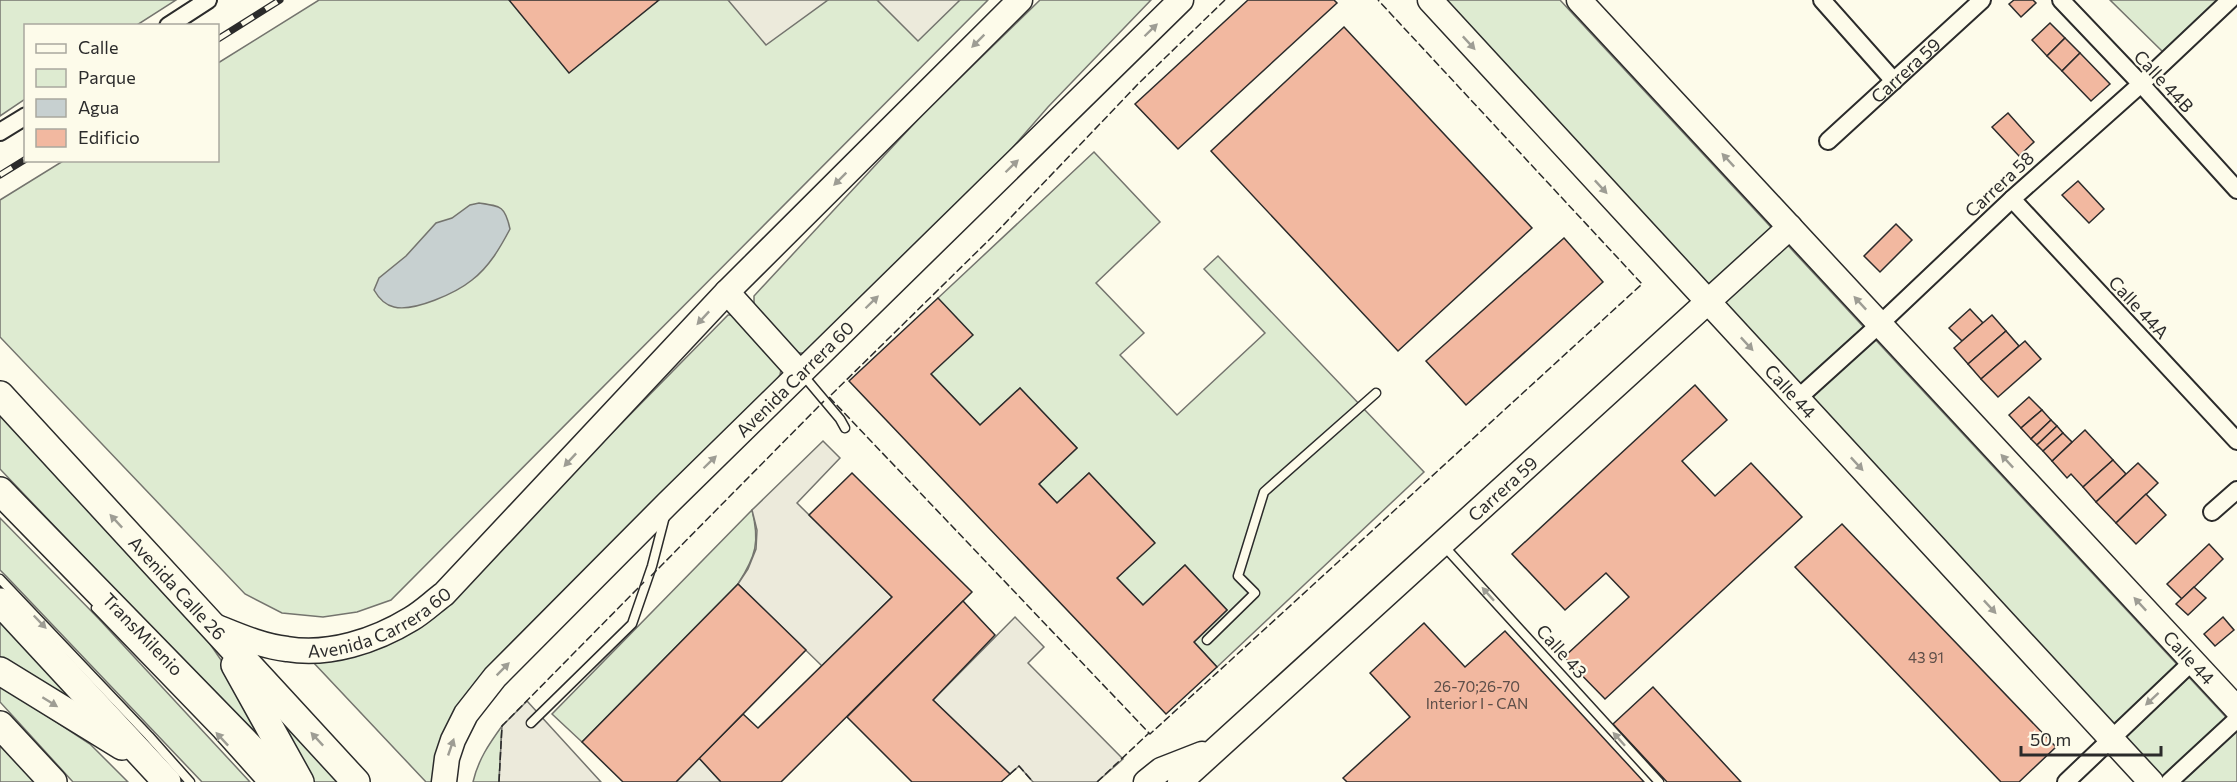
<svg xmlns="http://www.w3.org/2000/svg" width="2237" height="782" font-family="Commissioner,sans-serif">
<rect width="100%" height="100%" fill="#fdfbea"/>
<!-- green -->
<g fill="#deebd1" stroke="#74746e" stroke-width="1.5">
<path d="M0,0H176L137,25L26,26L25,99L0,116Z"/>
<path d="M319,0H988L391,600L357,612L323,617L282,613L245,594L0,337V200L63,161L218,160V63Z"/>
<path d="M1040,0H1151L1048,107L985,179L806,353H796L754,304V296L922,115Z"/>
<path d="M1445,0H1560L2237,729V782H2165Z"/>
<path d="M2110,0H2219L2163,52Z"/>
<path d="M1094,152L1160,222L1096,283L1144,333L1120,355L1177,415L1265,333L1204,269L1218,256L1424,472L1217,667L1194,642L1227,610L1185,565L1143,605L1117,578L1154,542L1089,473L1057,503L1039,484L1077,448L1020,388L980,425L931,374L938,298Z"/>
<path d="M728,315H734L781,369L780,375L773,385L491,665L435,782H426L312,661L434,614Z"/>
<path d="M0,415L143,566L208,641L243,692L267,749L0,469Z"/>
<path d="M752,510C760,542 756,556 738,584L582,742L552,714Z"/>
<path d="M0,518L99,619L250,782H202L7,577L0,570Z"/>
<path d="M0,616L90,712L0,658Z"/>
<path d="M0,685L90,744L128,782H73L0,702Z"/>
<path d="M278,717L339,782H310Z"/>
<path d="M502,726L499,782H473C478,760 489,744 502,726Z"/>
<path d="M0,743L36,782H0Z"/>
</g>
<!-- parking -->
<g fill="#eceadb" stroke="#74746e" stroke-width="1.5">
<path d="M728,0H828L766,45Z"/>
<path d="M877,0H960L918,41Z"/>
<path d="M823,441L840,458L797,503L892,597L822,666L738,584L748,569L756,549L757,530L752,510Z"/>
<path d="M1015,617L1044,647L1028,663L1123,759L1097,782H1033L1019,766L1010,774L933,700Z"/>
<path d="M527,701L601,782H499L502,726Z"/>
<path d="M699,758L721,782H676Z"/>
</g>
<!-- water -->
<path fill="#c7d0d0" stroke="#74746e" stroke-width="1.5" d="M479,203C501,206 505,206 510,229C500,248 489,267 472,280C456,293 414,312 394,307C385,305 378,297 374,290L379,278L406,256L436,223L452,218L470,205Z"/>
<!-- building -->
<g fill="#f2b8a0" stroke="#2b2b2b" stroke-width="1.5">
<path d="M509,0H659L569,73Z"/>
<path d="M1248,0H1334L1337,3L1178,149L1135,104Z"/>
<path d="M2014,0H2033L2036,3L2021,17L2009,4Z"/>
<path d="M2050,23L2065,38L2047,56L2032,40Z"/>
<path d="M1344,27L1532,228L1398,351L1211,151Z"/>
<path d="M2065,38L2080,53L2062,71L2047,56Z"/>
<path d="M2080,53L2110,84L2091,101L2062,71Z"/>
<path d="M2008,113L2034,142L2019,156L1992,127Z"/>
<path d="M2078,181L2104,209L2089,223L2062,195Z"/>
<path d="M1896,224L1912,240L1880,272L1864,256Z"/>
<path d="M1564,238L1603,282L1466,405L1426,361Z"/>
<path d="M938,298L973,335L931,374L980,425L1020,388L1077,448L1039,484L1057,503L1089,473L1155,543L1117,578L1143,605L1185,565L1227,610L1194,642L1217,667L1166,714L849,381Z"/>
<path d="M1970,309L1983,323L1962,341L1949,328Z"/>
<path d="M1992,315L2006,331L1968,364L1954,348Z"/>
<path d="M2006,331L2019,346L1981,379L1968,364Z"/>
<path d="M2025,341L2041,359L1998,397L1981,379Z"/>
<path d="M1695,385L1727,420L1682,461L1715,496L1751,463L1802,517L1605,699L1564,657L1629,597L1606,573L1565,610L1512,554Z"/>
<path d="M2029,397L2042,410L2021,428L2009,415Z"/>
<path d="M2042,410L2051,420L2031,439L2021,428Z"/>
<path d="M2051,420L2057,426L2037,445L2031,439Z"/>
<path d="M2057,426L2063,433L2043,451L2037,445Z"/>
<path d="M2085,430L2113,460L2083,487L2071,474L2067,478L2052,461Z"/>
<path d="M2063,433L2072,442L2052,461L2043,451Z"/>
<path d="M2113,460L2126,474L2096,502L2083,487Z"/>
<path d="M2138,463L2158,483L2116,523L2096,502Z"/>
<path d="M852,473L972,592L781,782H721L699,758L743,714L758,728L892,597L809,515Z"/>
<path d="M2146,494L2166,515L2136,544L2116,523Z"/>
<path d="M1842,524L2056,747L2019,782H2001L1795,567Z"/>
<path d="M2209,544L2223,559L2182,599L2167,584Z"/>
<path d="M738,584L806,650L676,782H623L582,742Z"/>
<path d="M2194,587L2206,598L2188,615L2176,604Z"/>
<path d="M963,601L995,635L933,700L1010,774L1001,782H912L847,717Z"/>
<path d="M2223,617L2234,630L2215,646L2204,634Z"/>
<path d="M1424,623L1465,667L1505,631L1644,782H1347L1343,778L1410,717L1370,673Z"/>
<path d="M1653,687L1741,782H1667L1613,724Z"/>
</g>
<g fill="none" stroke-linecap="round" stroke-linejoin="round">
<!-- lane casing -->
<g stroke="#2b2b2b" stroke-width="11">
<g id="lane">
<path d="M803,375L840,419L845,428"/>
<path d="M1443,545L1659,782"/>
<path d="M0,579L149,736L190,782"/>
<path d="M96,608L218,734L261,782"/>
<path d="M1207,640L1255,593L1238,576L1264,492L1376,393"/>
<path d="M531,723L632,624L652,566L665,516"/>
</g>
</g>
<!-- street casing -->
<g stroke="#2b2b2b" stroke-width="20">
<g id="street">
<path d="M1822,0L1894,81"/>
<path d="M2061,0L2141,84L2237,190"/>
<path d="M168,26L208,0"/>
<path d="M0,132L26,116"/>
<path id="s1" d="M1828,141L1982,0"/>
<path d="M2012,199L2237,441"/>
<path d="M1797,399L1880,324L2012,199L2141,84L2230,0"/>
<path d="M2212,512L2237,490"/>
<path d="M2066,782L2193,661"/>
<path d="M2169,782L2237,719"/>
</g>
</g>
<!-- secondary casing -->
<g stroke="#2b2b2b" stroke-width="27">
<g id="secondary">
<path id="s2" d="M1430,0L2151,782"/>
<path id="s3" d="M1579,0L2237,709"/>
<path d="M727,292L800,373"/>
<path id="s4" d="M212,625C237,635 261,646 287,649C329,656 375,641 411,619C423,612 433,602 444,594L727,292L1020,0"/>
<path id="s5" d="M444,782L447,758L453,740L466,714L495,677L668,503L1181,0"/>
<path d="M1146,782L1161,770L1202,754"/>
<path id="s6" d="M1180,782L1790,227"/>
</g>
</g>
<!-- primary casing -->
<g stroke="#2b2b2b" stroke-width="30">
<g id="primary">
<path id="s7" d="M0,395L356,782"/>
<path d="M0,491L284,782"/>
<path d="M0,602L167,782"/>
<path d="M235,665L300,782"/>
<path d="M0,671L122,746"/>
<path d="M0,725L53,782"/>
</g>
</g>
<!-- lane -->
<use href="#lane" stroke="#fdfbea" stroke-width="8"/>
<!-- street -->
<use href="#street" stroke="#fdfbea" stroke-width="16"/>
<!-- secondary -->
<use href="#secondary" stroke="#fdfbea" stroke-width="24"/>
<!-- primary -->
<use href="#primary" stroke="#fdfbea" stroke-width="27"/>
<!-- rail casing -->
<g stroke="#2b2b2b" stroke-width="7">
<g id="rail">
<path d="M218,39L280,0"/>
<path d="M0,175L26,159"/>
</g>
</g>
<!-- rail -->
<use href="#rail" stroke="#fdfbea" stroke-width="4.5" stroke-dasharray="14" stroke-linecap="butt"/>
<!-- fence -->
<g stroke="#2b2b2b" stroke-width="1.5" stroke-dasharray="8 3" stroke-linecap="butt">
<path d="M1225,0L1139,83L992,237L829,397L1150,734L1642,284L1378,0"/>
<path d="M651,576L824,401"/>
<path d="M1010,774L1019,766L1033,782"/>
<path d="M499,782L502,726L644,582"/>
<path d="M1097,782L1149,733"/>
</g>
</g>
<!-- one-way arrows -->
<defs><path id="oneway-solid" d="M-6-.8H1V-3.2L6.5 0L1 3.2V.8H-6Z" transform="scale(1.5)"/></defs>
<g fill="#9e9d94">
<use href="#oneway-solid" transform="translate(1151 30) rotate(-44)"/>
<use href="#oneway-solid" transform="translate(978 41) rotate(135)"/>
<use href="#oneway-solid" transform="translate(1469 43) rotate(47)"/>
<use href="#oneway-solid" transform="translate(1728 160) rotate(-133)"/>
<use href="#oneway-solid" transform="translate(1012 166) rotate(-44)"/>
<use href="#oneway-solid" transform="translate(840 179) rotate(135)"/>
<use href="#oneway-solid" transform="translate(1601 187) rotate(47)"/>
<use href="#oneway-solid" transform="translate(872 302) rotate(-44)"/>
<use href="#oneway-solid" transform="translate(1860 303) rotate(-133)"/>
<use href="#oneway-solid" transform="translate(703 318) rotate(133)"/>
<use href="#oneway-solid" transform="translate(1747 344) rotate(47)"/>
<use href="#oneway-solid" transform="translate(570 460) rotate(133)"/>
<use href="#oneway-solid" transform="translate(2007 461) rotate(-133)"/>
<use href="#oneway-solid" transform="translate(710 462) rotate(-44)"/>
<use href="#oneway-solid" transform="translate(1857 464) rotate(47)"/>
<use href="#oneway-solid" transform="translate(116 521) rotate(-133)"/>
<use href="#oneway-solid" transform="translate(1488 594) rotate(-132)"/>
<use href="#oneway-solid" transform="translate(2140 604) rotate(-133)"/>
<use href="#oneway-solid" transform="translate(1990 607) rotate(47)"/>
<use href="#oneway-solid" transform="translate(40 622) rotate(46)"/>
<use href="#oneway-solid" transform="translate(503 669) rotate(-45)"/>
<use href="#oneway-solid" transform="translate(2152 699) rotate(137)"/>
<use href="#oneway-solid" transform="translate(50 702) rotate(32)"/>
<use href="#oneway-solid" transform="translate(222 739) rotate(-133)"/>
<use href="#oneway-solid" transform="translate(317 739) rotate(-133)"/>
<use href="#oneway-solid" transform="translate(1619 739) rotate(-132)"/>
<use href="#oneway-solid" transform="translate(451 747) rotate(-71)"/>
</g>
<g text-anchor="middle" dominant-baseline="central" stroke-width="4.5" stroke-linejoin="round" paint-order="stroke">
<!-- number labels -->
<g font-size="15" fill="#5d4e48">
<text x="1926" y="657">43 91</text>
<text x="1477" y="686">26-70;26-70<tspan x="1477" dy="17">Interior I - CAN</tspan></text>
</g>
<!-- street labels -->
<g font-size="18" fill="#2b2b2b" stroke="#fdfbea">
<text stroke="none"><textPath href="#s1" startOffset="105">Carrera 59</textPath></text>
<text transform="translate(2164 81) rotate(47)">Calle 44B</text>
<text transform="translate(1999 184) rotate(-43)">Carrera 58</text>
<text transform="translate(2139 307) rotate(47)">Calle 44A</text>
<text stroke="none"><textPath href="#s5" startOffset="542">Avenida Carrera 60</textPath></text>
<text stroke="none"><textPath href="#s2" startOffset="532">Calle 44</textPath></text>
<text stroke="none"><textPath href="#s6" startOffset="436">Carrera 59</textPath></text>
<text stroke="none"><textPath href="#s7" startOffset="262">Avenida Calle 26</textPath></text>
<text stroke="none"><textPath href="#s4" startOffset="178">Avenida Carrera 60</textPath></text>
<text transform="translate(143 634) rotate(46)">TransMilenio</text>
<text transform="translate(1562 651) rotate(48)">Calle 43</text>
<text stroke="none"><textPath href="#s3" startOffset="897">Calle 44</textPath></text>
</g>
</g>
<!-- legend -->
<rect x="24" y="24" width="195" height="138" fill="#fdfbea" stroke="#a9a89e" stroke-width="1.5"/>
<rect x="36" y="44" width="30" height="9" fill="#fdfbea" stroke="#a9a89e" stroke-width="1.5"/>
<text x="78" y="54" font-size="18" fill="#2b2b2b">Calle</text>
<rect x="36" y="69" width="30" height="18" fill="#deebd1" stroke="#a9a89e" stroke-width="1.5"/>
<text x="78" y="84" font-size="18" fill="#2b2b2b">Parque</text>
<rect x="36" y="99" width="30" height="18" fill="#c7d0d0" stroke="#a9a89e" stroke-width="1.5"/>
<text x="78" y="114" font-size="18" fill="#2b2b2b">Agua</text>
<rect x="36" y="129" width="30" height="18" fill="#f2b8a0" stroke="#a9a89e" stroke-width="1.5"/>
<text x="78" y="144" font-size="18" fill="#2b2b2b">Edificio</text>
<!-- scale -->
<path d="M2021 746v9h140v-9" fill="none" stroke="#2b2b2b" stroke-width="3"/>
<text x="2030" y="746" font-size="18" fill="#2b2b2b" stroke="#fdfbea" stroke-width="4.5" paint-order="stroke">50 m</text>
</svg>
